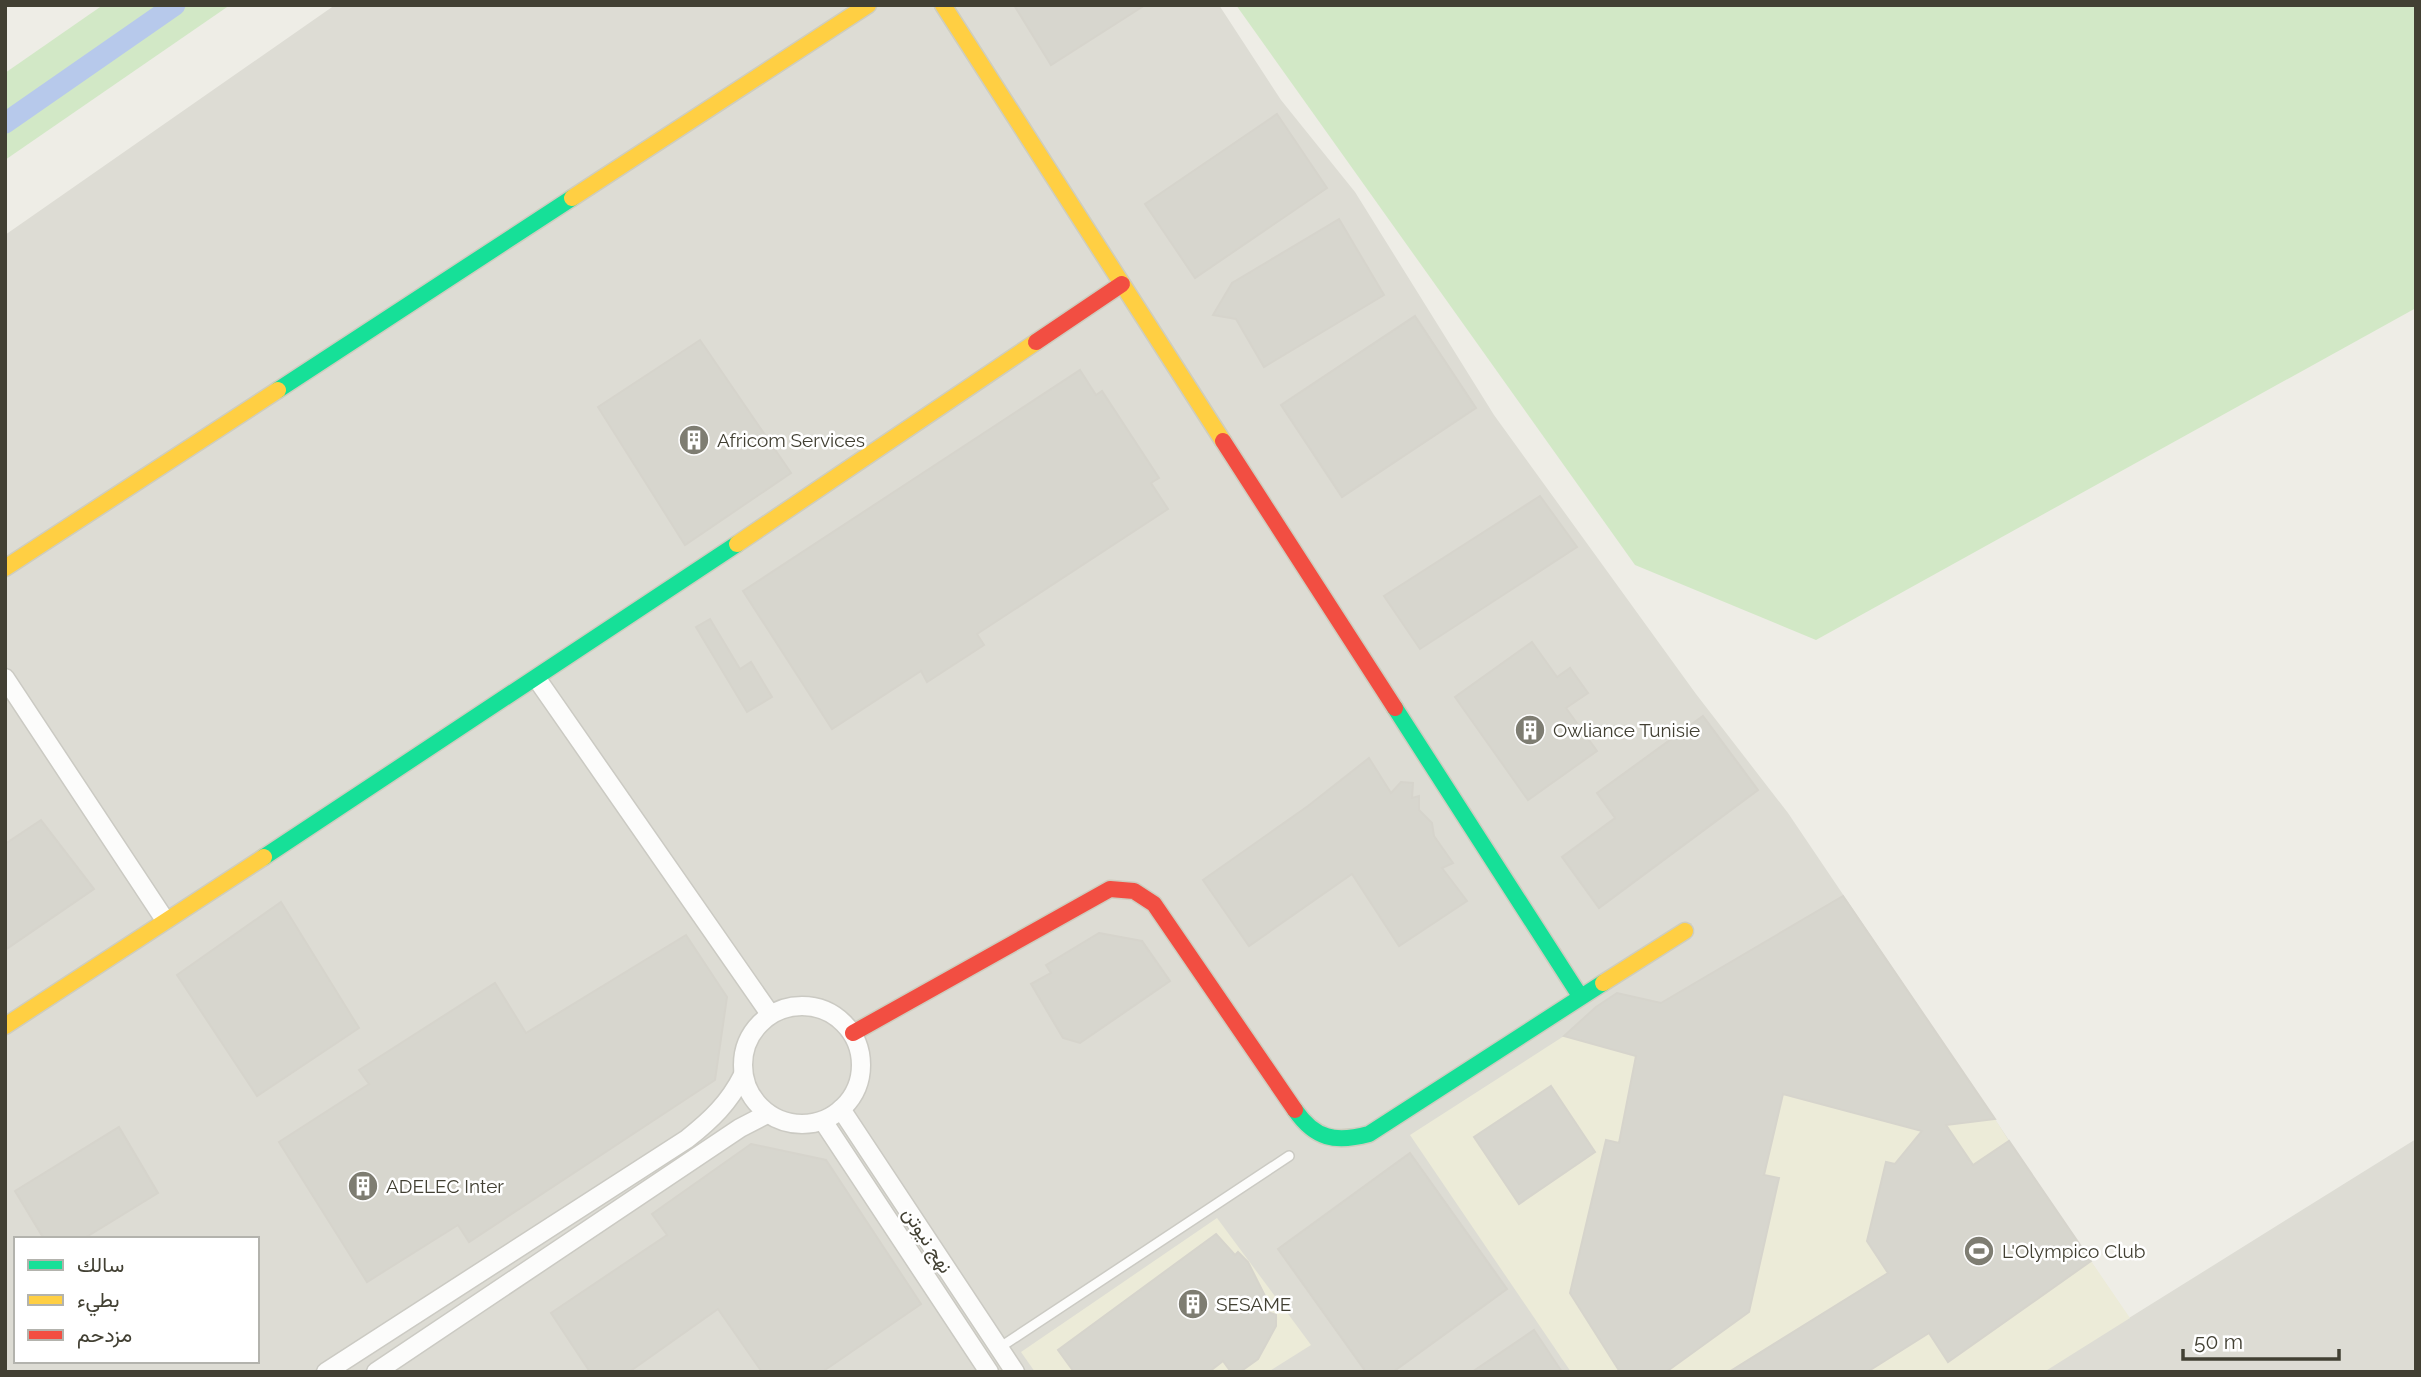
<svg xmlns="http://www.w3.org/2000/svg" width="2421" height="1377" font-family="Raleway,Vazirmatn,sans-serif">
<rect width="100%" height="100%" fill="#eeede6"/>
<!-- industrial -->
<path fill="#dddcd4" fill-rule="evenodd" d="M335,5H1219L1281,100L1355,192L1494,415L1696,694L1788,813L2129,1318L2416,1139V1372H5V235ZM16,1239H257V1361H16Z"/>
<!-- education -->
<g fill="#ecebd8">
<path d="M1564,1036L1914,1129L1995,1119L2009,1141L1973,1165L1954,1138L1909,1147L1895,1164L1886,1162L1867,1241L1948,1361L2091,1261L2130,1318L2044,1372H1571L1410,1135Z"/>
<path d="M1217,1218L1311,1345L1268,1372H1035L1021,1352Z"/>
</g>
<!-- green -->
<g fill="#d2e8c6">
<path d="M103,5H230L5,160V73Z"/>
<path d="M1236,5H2416V308L1816,640L1635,565Z"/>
</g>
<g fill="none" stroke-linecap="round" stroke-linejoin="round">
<!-- canal -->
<path stroke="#b7c9eb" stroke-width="21" d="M5,123L175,5"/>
</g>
<!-- building -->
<g fill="#d7d6ce" stroke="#d6d4cc" stroke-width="2">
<path d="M1014,5H1145L1051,65Z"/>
<path d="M1277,114L1327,188L1195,278L1145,204Z"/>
<path d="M1339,219L1384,295L1264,367L1236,319L1213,315L1232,283Z"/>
<path d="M1415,316L1476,408L1342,497L1281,405Z"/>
<path d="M700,340L791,473L685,545L598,407Z"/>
<path d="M1080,370L1096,395L1102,391L1159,478L1151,483L1168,509L977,634L984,645L927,682L921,671L832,729L743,591Z"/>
<path d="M1540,496L1577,547L1420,649L1384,596Z"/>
<path d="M710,619L740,669L751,662L772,697L747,712L696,627Z"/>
<path d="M1532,642L1557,677L1570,668L1588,693L1566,708L1597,751L1528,800L1455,697Z"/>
<path d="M1703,716L1758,790L1599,908L1562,857L1615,818L1597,793Z"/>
<path d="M1369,758L1391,793L1401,782L1413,783L1412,798L1419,796V810L1432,823L1434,836L1453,863L1442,868L1467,901L1399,946L1352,874L1249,946L1203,880L1308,806Z"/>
<path d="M41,820L94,889L5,950V844Z"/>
<path d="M1843,896L1995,1119L1946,1125L1973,1165L2009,1141L2091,1261L1948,1362L1929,1333L1867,1372H1729L1888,1273L1867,1241L1886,1162L1895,1164L1922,1131L1783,1094L1764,1175L1779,1178L1749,1312L1666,1372H1620L1570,1293L1606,1140L1619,1143L1636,1056L1564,1036L1596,1007L1617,993L1661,1003Z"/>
<path d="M281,902L359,1028L257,1096L177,975Z"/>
<path d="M1099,933L1142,941L1170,981L1080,1043L1063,1038L1031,984L1051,973L1046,965Z"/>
<path d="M686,935L727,997L715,1080L469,1242L458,1225L367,1282L279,1142L369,1084L359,1070L495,983L526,1033Z"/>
<path d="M1551,1086L1595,1152L1519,1204L1474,1137Z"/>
<path d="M119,1127L158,1193L83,1239H44L15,1191Z"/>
<path d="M751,1144L826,1160L921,1304L822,1372H762L718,1309L629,1372H590L551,1313L667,1235L652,1214Z"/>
<path d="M1410,1153L1507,1289L1393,1372H1366L1278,1249Z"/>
<path d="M1216,1234L1235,1255L1238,1252L1248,1262L1266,1298L1265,1311L1276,1315V1326L1258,1359L1240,1372H1231L1223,1361L1209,1372H1074L1058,1350Z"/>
<path d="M1534,1330L1562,1372H1472Z"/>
</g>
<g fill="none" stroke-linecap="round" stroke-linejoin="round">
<!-- lane casing -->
<g stroke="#cbcac3" stroke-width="12">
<path id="lane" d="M999,1348L1289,1156"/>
</g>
<!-- street casing -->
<g stroke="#cbcac3" stroke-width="21">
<g id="street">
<path d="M5,678L165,920"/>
<path d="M537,679L770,1014"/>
<circle cx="802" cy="1065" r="59"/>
<path d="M841,1109L1015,1372"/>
<path d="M823,1121L989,1372"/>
<path d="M326,1372L687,1139C711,1120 729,1103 743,1075"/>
<path d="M376,1372L740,1128L767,1114"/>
</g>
</g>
<!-- fast casing -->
<g stroke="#cecdbf" stroke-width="19">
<g id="fast">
<path d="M278,390L572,198"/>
<path d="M1395,708L1580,996"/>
<path d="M264,857L737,544"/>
<path d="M1295,1110C1315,1139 1335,1143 1369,1134L1603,983"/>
</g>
</g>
<!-- slow casing -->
<g stroke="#cecdbf" stroke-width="19">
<g id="slow">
<path d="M943,5L1223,441"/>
<path d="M572,198L868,5"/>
<path d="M737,544L1036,342"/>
<path d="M5,568L278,390"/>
<path d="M1603,983L1685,931"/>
<path d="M5,1026L264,857"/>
</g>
</g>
<!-- jam casing -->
<g stroke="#cecdbf" stroke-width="19">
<g id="jam">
<path d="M1036,342L1122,284"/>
<path d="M1223,441L1395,708"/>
<path d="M853,1033L1110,889L1134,891L1154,904L1295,1110"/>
</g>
</g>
<!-- lane -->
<use href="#lane" stroke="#fcfcfb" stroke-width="9"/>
<!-- street -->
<use href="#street" stroke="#fcfcfb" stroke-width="18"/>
<!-- fast -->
<use href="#fast" stroke="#16e098" stroke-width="16"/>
<!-- slow -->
<use href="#slow" stroke="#ffcf43" stroke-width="16"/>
<!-- jam -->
<use href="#jam" stroke="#f24e42" stroke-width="16"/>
</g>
<!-- icons -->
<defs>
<g id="building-disc" transform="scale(1.575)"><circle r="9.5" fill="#7e7d72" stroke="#fff"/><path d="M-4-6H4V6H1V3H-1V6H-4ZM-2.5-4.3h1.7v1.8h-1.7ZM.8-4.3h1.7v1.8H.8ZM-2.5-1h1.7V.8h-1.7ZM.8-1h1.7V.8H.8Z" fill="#fff"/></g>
<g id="stadium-disc" transform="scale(1.575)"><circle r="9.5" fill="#7e7d72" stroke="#fff"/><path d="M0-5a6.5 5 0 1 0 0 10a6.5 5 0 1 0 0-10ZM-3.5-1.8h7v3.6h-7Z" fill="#fff"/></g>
</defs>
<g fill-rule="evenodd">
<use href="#building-disc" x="694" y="440"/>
<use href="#building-disc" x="1530" y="730"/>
<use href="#building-disc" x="363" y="1186"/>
<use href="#stadium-disc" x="1979" y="1251"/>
<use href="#building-disc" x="1193" y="1304"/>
</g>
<g text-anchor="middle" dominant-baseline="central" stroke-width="5" stroke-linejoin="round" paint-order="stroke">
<!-- poi labels -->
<g font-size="19" fill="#424033" stroke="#fff" text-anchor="start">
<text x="717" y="440">Africom Services</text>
<text x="1553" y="730">Owliance Tunisie</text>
<text x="386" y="1186">ADELEC Inter</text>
<text x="2002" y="1251">L'Olympico Club</text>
<text x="1216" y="1304">SESAME</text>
</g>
<!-- street labels -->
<g font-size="19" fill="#424033" stroke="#fff">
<text transform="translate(928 1240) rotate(57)">نهج نيوتن</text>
</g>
</g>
<!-- border -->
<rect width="2421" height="1377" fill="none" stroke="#424033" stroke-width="14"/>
<!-- legend -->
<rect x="14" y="1237" width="245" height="126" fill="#ffffff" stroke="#b3b3ad" stroke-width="2"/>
<rect x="28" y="1260" width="35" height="10" fill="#16e098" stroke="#b3b3ad" stroke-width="2"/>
<text x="77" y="1272" font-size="21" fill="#424033">سالك</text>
<rect x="28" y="1295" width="35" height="10" fill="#ffcf43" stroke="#b3b3ad" stroke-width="2"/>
<text x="77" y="1307" font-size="21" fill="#424033">بطيء</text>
<rect x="28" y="1330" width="35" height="10" fill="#f24e42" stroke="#b3b3ad" stroke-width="2"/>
<text x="77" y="1342" font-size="21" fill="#424033">مزدحم</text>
<!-- scale -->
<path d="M2183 1349v10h156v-10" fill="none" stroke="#424033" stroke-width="3.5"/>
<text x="2194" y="1349" font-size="21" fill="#424033" stroke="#ffffff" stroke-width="5" paint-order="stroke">50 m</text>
</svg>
